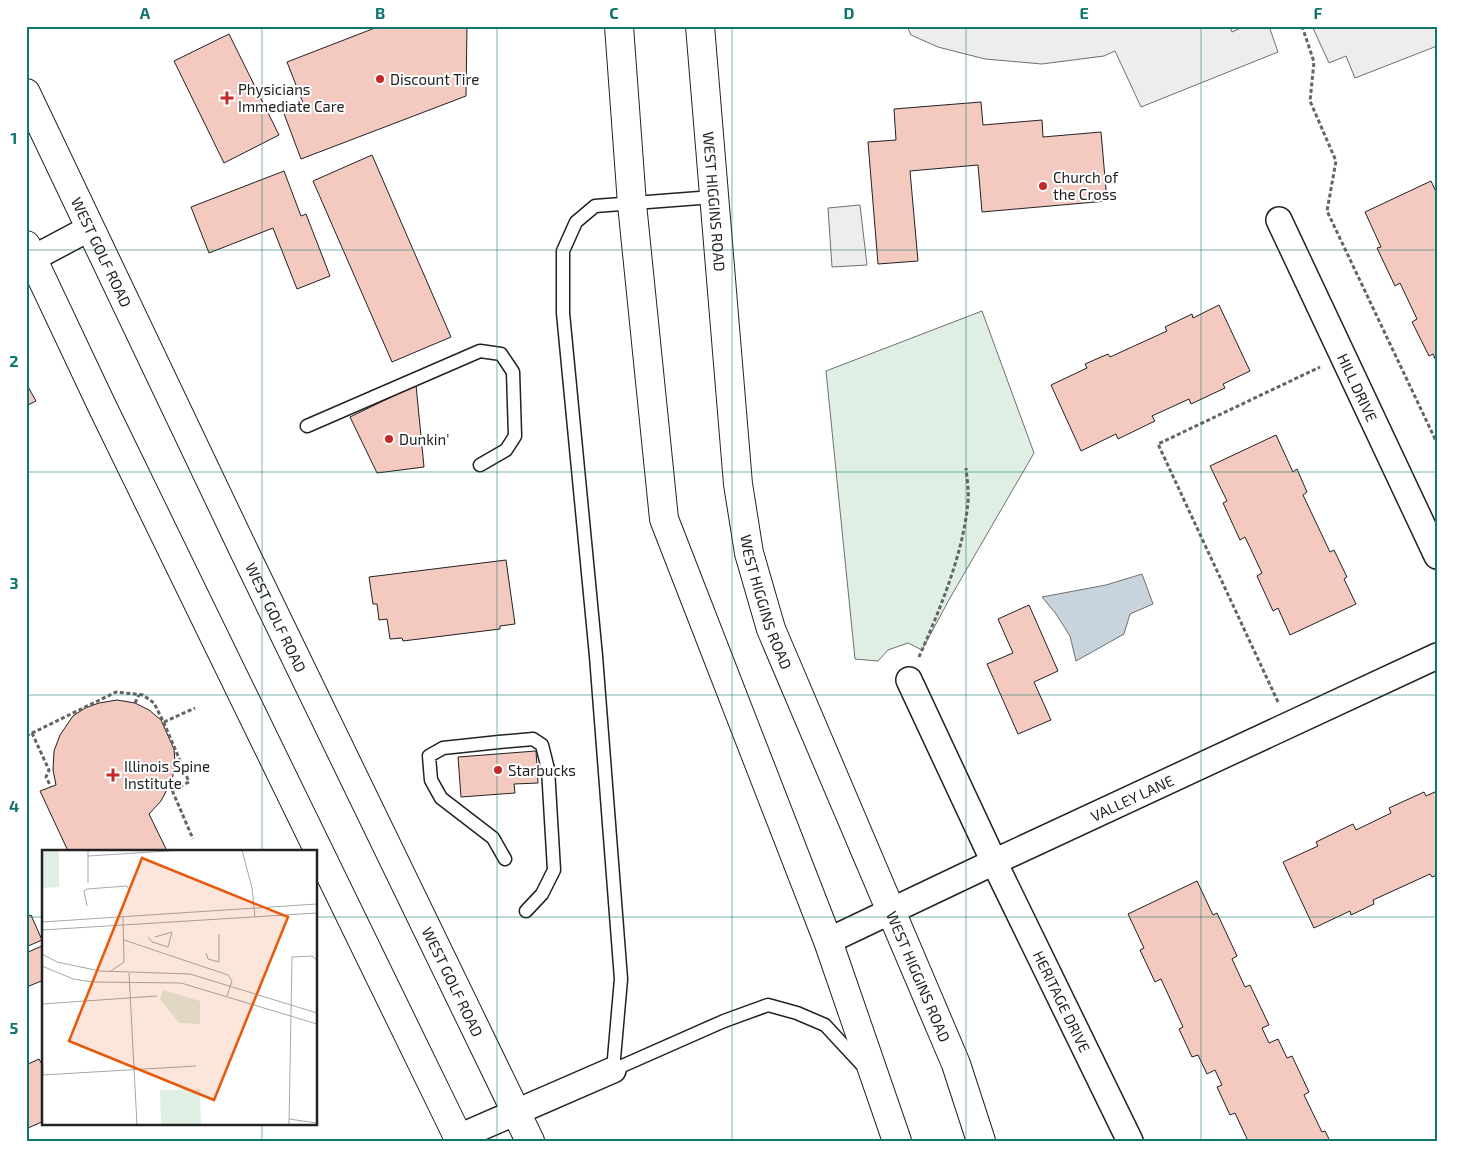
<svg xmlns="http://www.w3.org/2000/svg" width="1463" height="1167" font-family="'Exo 2',sans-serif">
<rect width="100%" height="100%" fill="#fff"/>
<!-- green -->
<path fill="#e0efe3" stroke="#6f6f6f" d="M982,311L1034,453L950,598L922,650L908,643L888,650L878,661L855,659L826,371Z"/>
<!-- parking -->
<g fill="#ededed" stroke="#6f6f6f">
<path d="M907,26H1230L1232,32L1245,26H1269L1278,52L1141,107L1115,51L1104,56L1042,64L985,59L938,47L911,35Z"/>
<path d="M1312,26H1437V46L1355,78L1346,56L1329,63Z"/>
<path d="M860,205L867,265L832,267L828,208Z"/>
</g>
<!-- water -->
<path fill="#c7d3dd" stroke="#6f6f6f" d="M1142,574L1153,604L1130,614L1124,634L1076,661L1070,636L1056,614L1042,597L1106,585Z"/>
<!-- building -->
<g fill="#f3c9c0" stroke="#222">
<path d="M380,26H467L466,96L301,159L283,111L303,103L287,62Z"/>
<path d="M229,34L279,135L224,163L174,61Z"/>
<path d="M981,102L983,125L1042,120L1043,137L1101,132L1107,201L982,212L978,165L910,171L918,261L878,264L868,142L896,140L894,109Z"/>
<path d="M372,155L451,337L392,362L313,181Z"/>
<path d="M284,171L301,216L306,214L330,276L297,289L273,228L209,253L191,207Z"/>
<path d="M1431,181L1437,194V363L1433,354L1429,356L1412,322L1417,319L1400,283L1395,286L1377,248L1381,247L1365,212Z"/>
<path d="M1219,305L1250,371L1223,384L1225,388L1191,404L1189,399L1152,416L1155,421L1118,439L1116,434L1081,451L1051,385L1087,368L1085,364L1108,354L1110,357L1167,331L1165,327L1192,314L1193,318Z"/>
<path d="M26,383L36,401L26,406Z"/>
<path d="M416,385L424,467L377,473L350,417Z"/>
<path d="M1276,435L1293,472L1297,469L1307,492L1303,495L1330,552L1334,550L1347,577L1344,579L1356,604L1290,635L1278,608L1273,611L1257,576L1262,573L1245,537L1240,540L1223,503L1227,501L1210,466Z"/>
<path d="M506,560L515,624L500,626V629L403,641L402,638L390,639L387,619L379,620L377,604H373L369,577Z"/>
<path d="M1029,605L1058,671L1034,682L1051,720L1018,734L987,664L1013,653L998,619Z"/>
<path d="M117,700L135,703L149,710L161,720L174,749L175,764L172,780L161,801L149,814L167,851H68L40,791L56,785L53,770L54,751L60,735L73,716L85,708L99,703Z"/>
<path d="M536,751L538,783L514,784L515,793L461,797L458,757Z"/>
<path d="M1437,791V875L1432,877L1430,874L1373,900L1374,904L1351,915L1350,911L1314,928L1283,862L1318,846L1316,842L1353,824L1356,830L1391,813L1389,808L1424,792L1426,796Z"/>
<path d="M1197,881L1213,915L1217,913L1237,956L1232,959L1245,987L1250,985L1269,1025L1262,1028L1269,1043L1278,1039L1287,1058L1292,1056L1309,1092L1304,1095L1322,1132L1325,1131L1330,1141H1248L1235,1113L1230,1115L1217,1087L1222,1085L1215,1070L1207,1074L1198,1055L1192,1057L1179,1029L1183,1027L1161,979L1155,982L1140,950L1144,948L1128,914Z"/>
<path d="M31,915L42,940L26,947V917Z"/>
<path d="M44,945V980L29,986L26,981V953Z"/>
<path d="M39,1059L44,1068V1121L28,1128L26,1124V1065Z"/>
</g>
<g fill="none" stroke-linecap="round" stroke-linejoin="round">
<!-- service casing -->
<g stroke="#222" stroke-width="15">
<g id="service">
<path d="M713,197L595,206L576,222L563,251V313L596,656L621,979L613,1070L724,1021L768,1005L797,1013L825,1025L864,1067"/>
<path d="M307,426L480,351L501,354L513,372L515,436L506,450L480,465"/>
<path d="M505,859L493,838L441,798L431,780L429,756L443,748L499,742L533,739L542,745L548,769L554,870L542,894L526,911"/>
</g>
</g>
<!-- minor casing -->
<g stroke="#222" stroke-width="28">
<g id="minor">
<path id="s1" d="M1279,220L1437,556"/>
<path d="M26,262L90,228"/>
<path id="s2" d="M909,680L994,862L1130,1141"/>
<path id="s3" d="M828,941L994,862L1437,656"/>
<path d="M459,1137L613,1070"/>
</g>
</g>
<!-- primary casing -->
<g stroke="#222" stroke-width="30">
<g id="primary">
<path d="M619,26L632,204L664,519L828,941L897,1141"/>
<path id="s4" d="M700,26L738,484L749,553L771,629L956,1064L981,1141"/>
<path id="s5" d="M26,93L245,553L530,1141"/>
<path d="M26,245L102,406L460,1141"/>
</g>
</g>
<!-- path -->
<g stroke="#646464" stroke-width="3" stroke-dasharray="4 2.5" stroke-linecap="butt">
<path d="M1302,26L1314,62L1310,101L1336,161L1327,211L1437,443"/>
<path d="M919,657C940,609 963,555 968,502C969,491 967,479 966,468"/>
<path d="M1278,702L1158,444L1320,367"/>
<path d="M135,703L139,695"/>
<path d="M164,722L195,708"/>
<path d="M32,733L49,770L46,777L51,787"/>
<path d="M26,736L116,692L143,695L154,703L164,723L189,782L172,790L193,839"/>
</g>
<!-- service -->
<use href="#service" stroke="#fff" stroke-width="12"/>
<!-- minor -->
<use href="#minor" stroke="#fff" stroke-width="25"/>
<!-- primary -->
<use href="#primary" stroke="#fff" stroke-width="28"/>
</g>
<!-- grid -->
<path fill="none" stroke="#0f766e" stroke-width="1" stroke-opacity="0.55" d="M262,26V851M497,26V1141M732,26V1141M966,26V1141M1201,26V1141M26,250H1437M26,472H1437M26,695H1437M26,917H44M316,917H1437M262,1123V1141"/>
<!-- markers -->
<g fill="#c62828" stroke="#fff" stroke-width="2">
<circle cx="380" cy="79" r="5"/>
<path d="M224.5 90.5h5v5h5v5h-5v5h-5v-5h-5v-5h5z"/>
<circle cx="1043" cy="186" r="5"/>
<circle cx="389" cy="439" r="5"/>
<circle cx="498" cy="770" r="5"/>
<path d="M110.5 767.5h5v5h5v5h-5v5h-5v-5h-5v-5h5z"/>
</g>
<g text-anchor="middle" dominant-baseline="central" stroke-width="4" stroke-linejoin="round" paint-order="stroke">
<!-- poi labels -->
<g font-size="15" fill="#222" stroke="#fff" text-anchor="start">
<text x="390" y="79">Discount Tire</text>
<text x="238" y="89">Physicians<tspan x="238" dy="17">Immediate Care</tspan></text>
<text x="1053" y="177">Church of<tspan x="1053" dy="17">the Cross</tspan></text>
<text x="399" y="439">Dunkin'</text>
<text x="124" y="766">Illinois Spine<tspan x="124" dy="17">Institute</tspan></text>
<text x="508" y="770">Starbucks</text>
</g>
<!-- street labels -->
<g font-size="15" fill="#222" stroke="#fff">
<text stroke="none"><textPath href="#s4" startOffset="176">WEST HIGGINS ROAD</textPath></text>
<text stroke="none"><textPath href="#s5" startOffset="176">WEST GOLF ROAD</textPath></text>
<text stroke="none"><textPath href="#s1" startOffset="185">HILL DRIVE</textPath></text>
<text stroke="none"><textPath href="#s4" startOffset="581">WEST HIGGINS ROAD</textPath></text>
<text stroke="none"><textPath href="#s5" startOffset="581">WEST GOLF ROAD</textPath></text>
<text stroke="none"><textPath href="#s3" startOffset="336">VALLEY LANE</textPath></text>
<text stroke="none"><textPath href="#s4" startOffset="986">WEST HIGGINS ROAD</textPath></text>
<text stroke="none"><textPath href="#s5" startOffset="986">WEST GOLF ROAD</textPath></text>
<text stroke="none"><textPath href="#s2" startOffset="356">HERITAGE DRIVE</textPath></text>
</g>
</g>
<!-- overview -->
<g transform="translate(42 850)">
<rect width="275" height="275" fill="#fff"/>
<path d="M0,0H17V37L0,38ZM121,140L158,151V174L137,173L118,149ZM158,239L159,275H119L118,240Z" fill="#e0efe3"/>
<path fill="none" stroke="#a7a7a7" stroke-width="1" d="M200,0L210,38L213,67M46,6L142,0M46,33V0M45,56L42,41L45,39L85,36L88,42M0,72L275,54M0,80L275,63M106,87L110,92L126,97L130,82L113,87M82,90L186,125L190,131L185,146M164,103L166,109L177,112V84M0,104L15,112L58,121L148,124L275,163M0,116L31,129L50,132L139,133L275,174M69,121L82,112L81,67M87,123L95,275M0,154L115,146M0,197L1,225M0,225L154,216M247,269L275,273M247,275L250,107L270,106L275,110"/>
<path fill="#e8590c" fill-opacity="0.15" stroke="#e8590c" stroke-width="2.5" d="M100,8L246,67L172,250L27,191Z"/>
<rect width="275" height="275" fill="none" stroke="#222" stroke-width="2.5"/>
</g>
<!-- border -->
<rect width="1463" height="1167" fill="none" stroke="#ffffff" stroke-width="55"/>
<rect x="28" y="28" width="1408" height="1112" fill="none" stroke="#0f766e" stroke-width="2"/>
<g font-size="16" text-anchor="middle" font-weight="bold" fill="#0f766e">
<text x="145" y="19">A</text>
<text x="380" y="19">B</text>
<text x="614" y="19">C</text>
<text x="849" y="19">D</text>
<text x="1084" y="19">E</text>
<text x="1318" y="19">F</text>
<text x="14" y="144">1</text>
<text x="14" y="367">2</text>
<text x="14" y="589">3</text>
<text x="14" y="812">4</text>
<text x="14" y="1034">5</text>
</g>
</svg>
